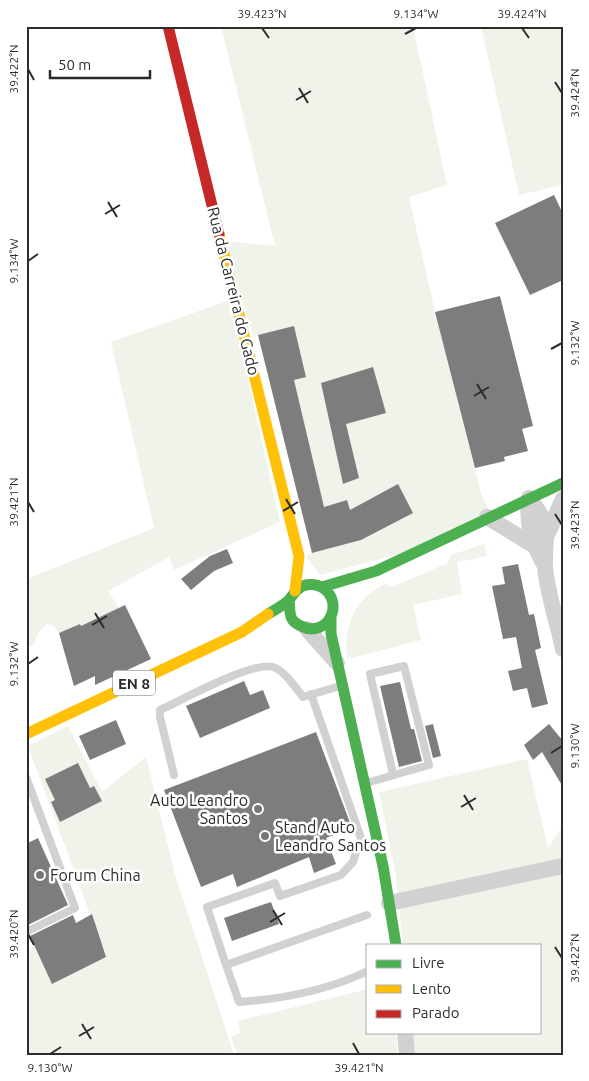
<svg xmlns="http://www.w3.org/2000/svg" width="589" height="1081" font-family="Ubuntu,sans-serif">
<rect width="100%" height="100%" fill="#fff"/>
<!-- green -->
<g fill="#eff3ea">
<path d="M221,26H413L447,185L409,197L435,312L481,493L489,511L399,554L320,575L307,558L309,554L359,541L347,500L324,507L294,380L306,376L294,327L253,336L225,241L275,246Z"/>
<path d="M481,26H563V185L519,195Z"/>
<path d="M230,300L280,522L174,570L169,557L108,591L119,608L81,626L80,624L59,633L53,625L47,624C40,630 35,635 35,644L29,646L26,639V579L154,528L111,342Z"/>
<path d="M484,544L487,556L457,562L462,594L413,605L421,640L348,659C342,627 355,598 385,584L392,587L448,563L451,555Z"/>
<path d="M68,726L102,792L146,757L174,871L234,1055H26V950L34,945L53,984L106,957L28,746Z"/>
<path d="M527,759L548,848L563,825V1055H413L411,1032H540V945H403L396,877L379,792Z"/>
<path d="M368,989V1032H396L398,1055H237L231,1037L240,1033L238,1021Z"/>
</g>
<!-- building -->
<g fill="#7d7d7d">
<path d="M554,195L563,214V280L530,295L495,223Z"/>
<path d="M500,296L533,426L522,429L528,451L504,457L505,461L475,468L435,312Z"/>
<path d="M294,326L306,377L294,380L324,507L347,500L350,510L398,484L413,513L361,540L312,553L258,335Z"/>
<path d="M373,367L386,413L346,424L359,478L343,484L321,383Z"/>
<path d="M227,549L233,563L214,571L191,590L181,579L210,556Z"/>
<path d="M518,564L529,615L534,614L541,648L535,650L548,704L532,708L527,688L513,691L508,671L522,668L516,637L503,639L492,586L505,584L502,567Z"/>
<path d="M125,605L151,659L95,685V676L74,686L59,633L80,624L81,626Z"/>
<path d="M244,681L250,695L263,690L270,708L200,738L186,706Z"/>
<path d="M400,682L411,729H414L422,761L399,767L380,686Z"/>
<path d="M116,720L126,744L90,760L79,736Z"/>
<path d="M433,724L441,756L433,758L425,726Z"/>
<path d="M549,724L563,741V787L542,752L533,760L524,745Z"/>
<path d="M316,732L352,828L326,838L336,864L314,873L309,857L237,887L233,874L201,887L164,790Z"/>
<path d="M78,763L90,788L94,786L102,801L60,822L51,802L55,800L45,779Z"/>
<path d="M38,838L68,905L26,926V844Z"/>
<path d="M271,902L279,924L232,941L224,918Z"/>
<path d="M92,914L106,957L52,984L30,936L73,915L76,923Z"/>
</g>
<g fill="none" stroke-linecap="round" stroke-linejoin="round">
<!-- lane -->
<g stroke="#d1d1d1" stroke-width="8">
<path d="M174,775L160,717V710C182,700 252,661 273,667C285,671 295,687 303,697L340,686"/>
<path d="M26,777L75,908L26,932"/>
<path d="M366,783L429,765L404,666L370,674L393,774"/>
<path d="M367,915L226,965L239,1002C283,999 328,990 368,971"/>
<path d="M226,965L207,907L275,883L280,896L341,875L353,862L361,838L311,694"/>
</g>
<!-- street -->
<g stroke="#d1d1d1" stroke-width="16">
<path d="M529,498C554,530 544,530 545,566C546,588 558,625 563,649"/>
<path d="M529,498C526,524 532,543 545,566"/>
<path d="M487,517L533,545"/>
<path d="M548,533L563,499"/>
<path d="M307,629L337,663"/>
<path d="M389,903L563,866"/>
<path d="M405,1032L407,1055"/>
</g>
<!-- fast -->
<g stroke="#4caf50" stroke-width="11">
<path d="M322,587L376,571L563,483"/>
<path d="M268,614C275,610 282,606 288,601C292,597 295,590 301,587C307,583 317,584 323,588C346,604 326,639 301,626C297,624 294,623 292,619C289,614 290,606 289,600"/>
<path d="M331,618V634L383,866L396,945"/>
</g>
<!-- slow -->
<g stroke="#ffc107" stroke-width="11">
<path d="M219,234L299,556L295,591"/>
<path d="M26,734L242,632L268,614"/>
</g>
<!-- jam -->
<path stroke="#c62828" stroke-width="11" d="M168,26L219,234"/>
</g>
<!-- ticks -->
<path fill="none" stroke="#2c2c2c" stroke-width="2" d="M262,28L269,38M522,28L529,38M405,34L416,28M28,69L34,80M555,82L562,93M299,88L308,103M296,100L311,91M108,202L117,217M105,214L120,205M28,261L38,254M551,349L562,343M477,384L486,399M474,396L489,387M286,499L295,514M28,502L34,512M283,511L298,502M555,514L562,525M95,613L104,628M92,625L107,616M28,664L38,657M551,753L562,746M464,795L473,810M461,807L476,798M273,910L282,925M270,922L285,913M28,934L34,945M555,947L562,958M82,1024L91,1039M79,1036L94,1027M353,1043L359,1054M50,1054L61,1047"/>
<!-- markers -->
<g fill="#767676" stroke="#fff" stroke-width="2">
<circle cx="258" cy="809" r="5"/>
<circle cx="265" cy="836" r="5"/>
<circle cx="40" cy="875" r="5"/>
</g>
<g text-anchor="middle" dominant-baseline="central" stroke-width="5" stroke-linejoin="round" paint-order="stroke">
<!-- shield labels -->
<rect fill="#fff" stroke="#6b6b6b" stroke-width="1" x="113" y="670.5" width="42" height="25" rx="4"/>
<g font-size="15" font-weight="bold" fill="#2c2c2c">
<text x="134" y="683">EN 8</text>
</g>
<!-- street labels -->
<g font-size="16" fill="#2c2c2c" stroke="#fff">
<text transform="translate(234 291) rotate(76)">Rua da Carreira do Gado</text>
</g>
<!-- poi labels -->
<g font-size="16" fill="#2c2c2c" stroke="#fff" text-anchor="start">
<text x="248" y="800" text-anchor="end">Auto Leandro<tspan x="248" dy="18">Santos</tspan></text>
<text x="275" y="827">Stand Auto<tspan x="275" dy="18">Leandro Santos</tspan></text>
<text x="50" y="875">Forum China</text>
</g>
</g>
<!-- border -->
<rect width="589" height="1081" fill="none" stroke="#ffffff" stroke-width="55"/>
<!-- legend -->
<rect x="366" y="944" width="175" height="90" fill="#ffffff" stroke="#ababab"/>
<rect x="376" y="960" width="25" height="8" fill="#4caf50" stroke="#ababab"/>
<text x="412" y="968" font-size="15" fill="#2c2c2c">Livre</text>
<rect x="376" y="985" width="25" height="8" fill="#ffc107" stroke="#ababab"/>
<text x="412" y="994" font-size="15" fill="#2c2c2c">Lento</text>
<rect x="376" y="1010" width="25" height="8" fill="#c62828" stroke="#ababab"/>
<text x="412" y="1018" font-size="15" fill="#2c2c2c">Parado</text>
<!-- scale -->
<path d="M50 70v8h100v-8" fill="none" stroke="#2c2c2c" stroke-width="2.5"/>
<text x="58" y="70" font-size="15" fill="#2c2c2c" stroke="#ffffff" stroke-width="4" paint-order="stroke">50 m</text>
<rect x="28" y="28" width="534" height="1026" fill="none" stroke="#2c2c2c" stroke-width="2"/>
<g font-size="12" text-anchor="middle" fill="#2c2c2c">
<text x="262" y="18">39.423°N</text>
<text x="416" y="18">9.134°W</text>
<text x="522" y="18">39.424°N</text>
<text transform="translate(14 69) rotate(-90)" y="4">39.422°N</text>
<text transform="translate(575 93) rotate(-90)" y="4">39.424°N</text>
<text transform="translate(14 261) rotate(-90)" y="4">9.134°W</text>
<text transform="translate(575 343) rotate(-90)" y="4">9.132°W</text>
<text transform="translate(14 502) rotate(-90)" y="4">39.421°N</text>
<text transform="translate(575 525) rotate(-90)" y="4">39.423°N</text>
<text transform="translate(14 664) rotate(-90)" y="4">9.132°W</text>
<text transform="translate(575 746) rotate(-90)" y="4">9.130°W</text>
<text transform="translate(14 934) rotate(-90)" y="4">39.420°N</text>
<text transform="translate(575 958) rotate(-90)" y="4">39.422°N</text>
<text x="50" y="1072">9.130°W</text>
<text x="359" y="1072">39.421°N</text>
</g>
</svg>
